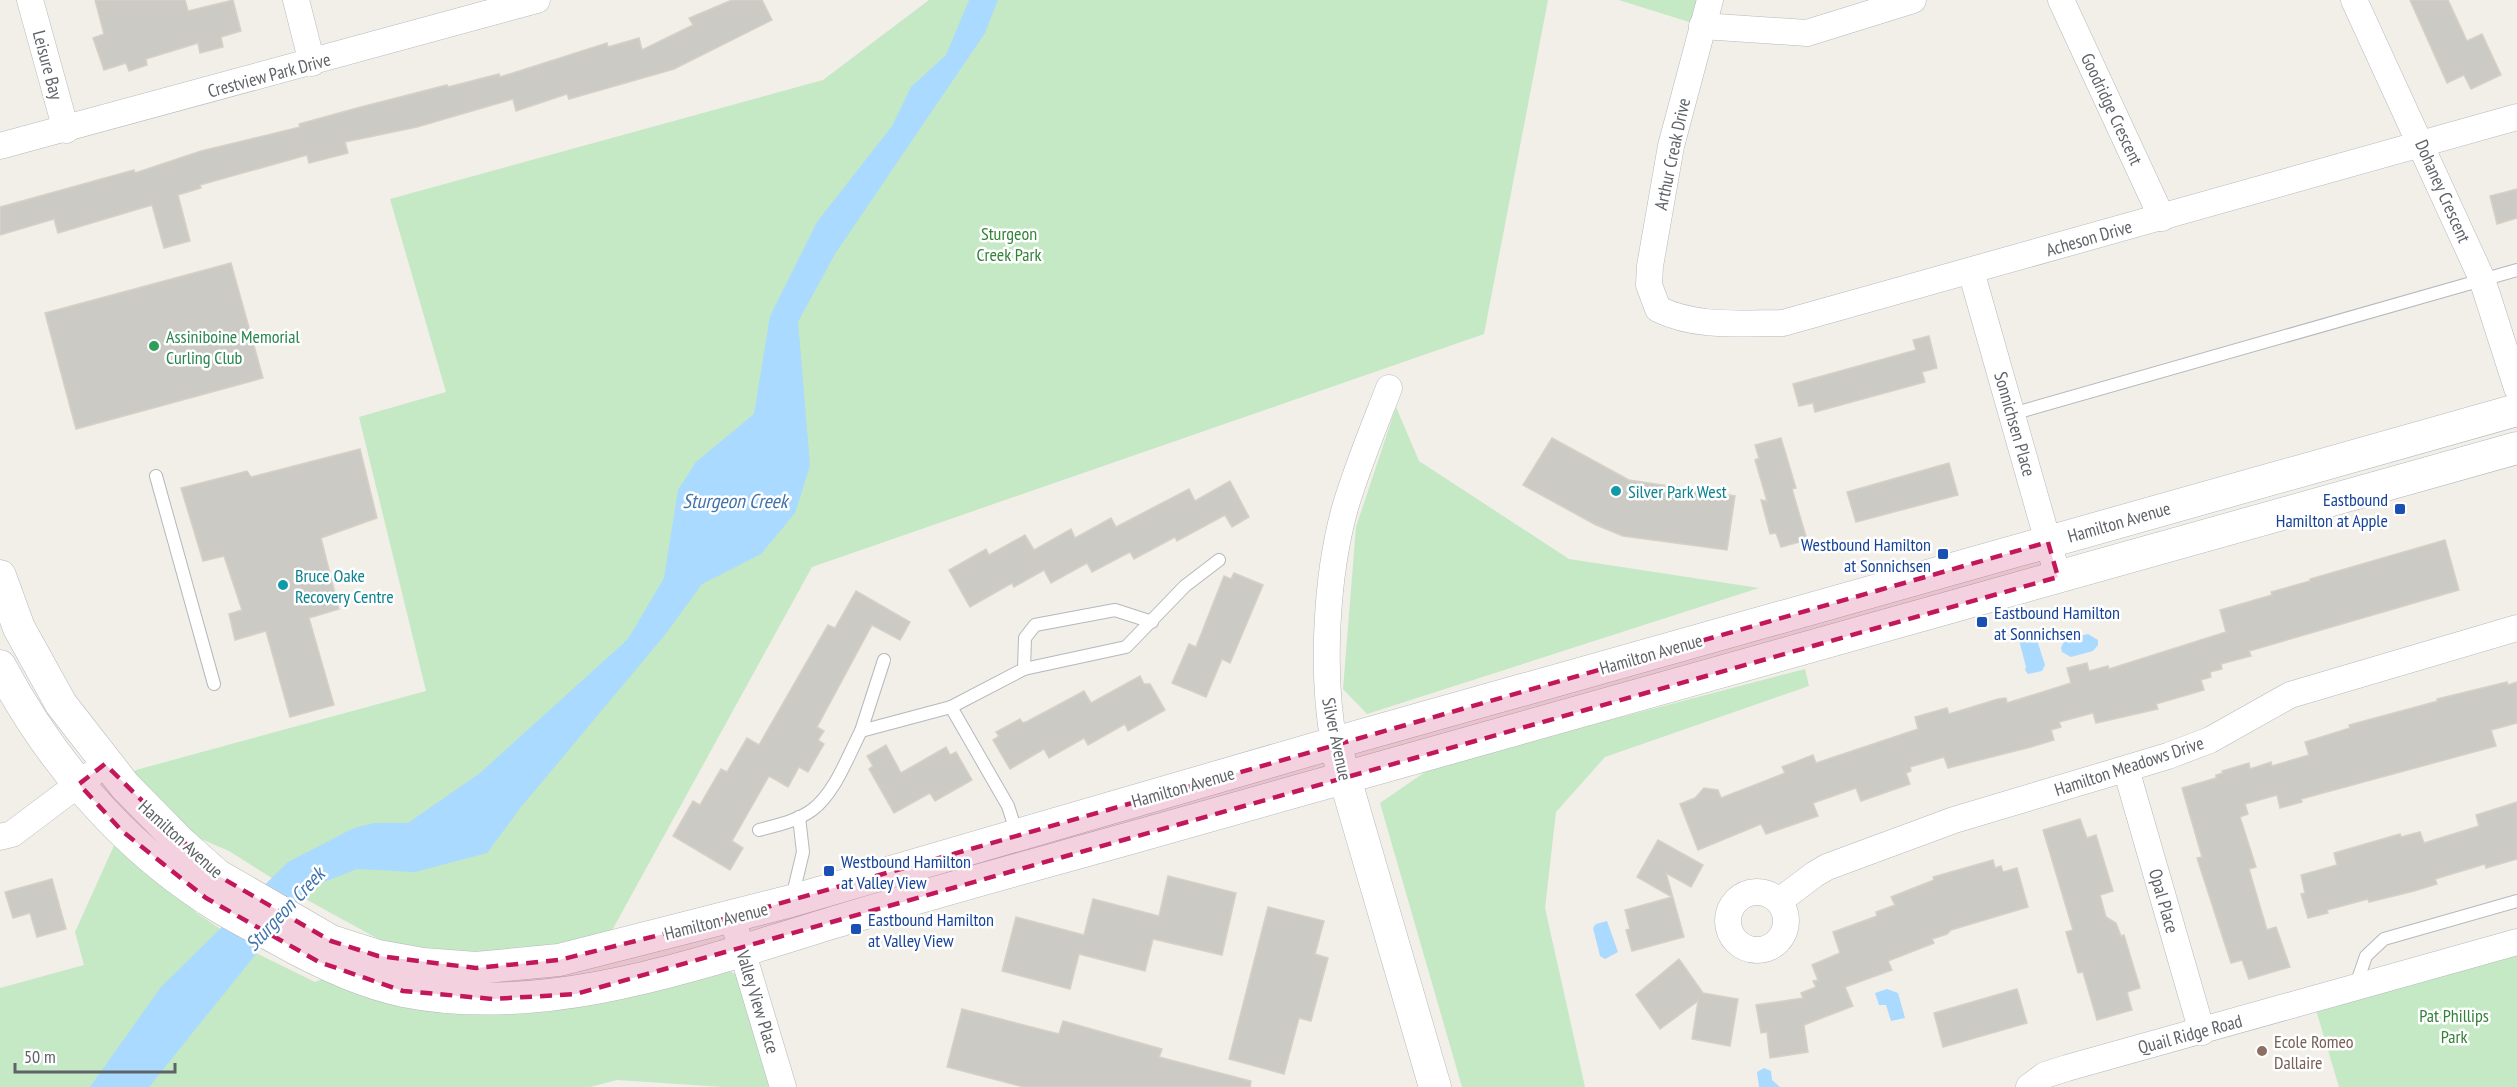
<svg xmlns="http://www.w3.org/2000/svg" width="2517" height="1087" font-family="'PT Sans Narrow',sans-serif">
<rect width="100%" height="100%" fill="#f1efe8"/>
<!-- green -->
<g fill="#c5e8c5">
<path d="M929,0H1548L1484,334L812,567L610,934L567,946L485,955L446,952L382,941L300,896L229,851L199,838L131,774L136,770L426,691L359,417L446,392L390,199L823,80Z"/>
<path d="M1619,0H1710L1702,26Z"/>
<path d="M1396,407L1419,461L1569,559L1759,588L1367,714L1343,689L1356,527Z"/>
<path d="M1805,669L1809,686L1605,757L1556,812L1545,908L1585,1087H1462L1380,803L1434,766Z"/>
<path d="M117,839L198,914L258,954L315,982L325,978L411,1003L724,968L735,974L740,984L769,1087H723L617,1080L590,1087H0V988L84,965L75,932Z"/>
<path d="M2517,942V1087H2339L2313,1000Z"/>
</g>
<!-- water -->
<g fill="#aadaff">
<path d="M969,0H998L985,33L835,254L798,322L810,466L795,513L761,554L702,584L664,636L521,807L487,853L415,872L357,869L309,888L149,1087H90L161,987L288,862L354,828L374,823H408L480,773L628,639L664,578L678,490L696,462L754,414L770,316L817,222L892,126L911,87L946,55Z"/>
<path d="M2028,633L2036,637L2045,665L2042,671L2028,674L2025,670L2026,667L2019,640Z"/>
<path d="M2088,634L2098,640V645L2093,651L2071,657L2062,652L2061,648L2065,639Z"/>
<path d="M1607,921L1618,952L1605,959L1600,956L1593,928L1596,924Z"/>
<path d="M1887,989L1898,993L1905,1018L1891,1021L1886,1005H1879L1875,993Z"/>
<path d="M1764,1068L1771,1071L1772,1080L1780,1087H1759L1757,1072Z"/>
</g>
<!-- building -->
<g fill="#cccac5" stroke="#d6d1c6" stroke-width="1.5">
<path d="M95,0H185L188,11L233,0L241,31L221,37L223,47L200,53L198,43L146,59L147,65L129,71L126,63L104,70L93,38L104,34Z"/>
<path d="M732,0H762L772,20L674,69L569,99L567,94L516,111L513,99L417,127L345,142L348,153L309,163L307,155L200,185L201,188L178,195L190,241L164,248L152,205L58,233L54,219L0,235V207L134,170L135,173L201,151L300,127L299,124L357,108L447,85L448,87L499,74L500,77L607,43L608,47L639,38L642,50L693,25L689,18Z"/>
<path d="M2410,0H2448L2467,41L2482,34L2501,75L2471,89L2464,75L2447,83Z"/>
<path d="M2517,189V218L2497,224L2490,196Z"/>
<path d="M231,263L263,378L76,429L45,313Z"/>
<path d="M1929,336L1937,368L1922,372L1925,382L1815,412L1813,403L1799,406L1793,384L1916,350L1913,340Z"/>
<path d="M1552,438L1629,480L1735,496L1727,550L1623,536L1596,525L1523,485Z"/>
<path d="M1781,438L1796,488L1792,489L1807,540L1781,547L1776,533L1770,534L1761,500L1767,501L1755,460L1759,458L1755,445Z"/>
<path d="M360,449L377,518L321,538L339,609L309,618L334,705L290,717L266,631L235,640L229,614L242,610L224,556L203,561L181,488L247,471L251,477Z"/>
<path d="M1949,463L1958,495L1856,522L1847,492Z"/>
<path d="M1230,481L1249,517L1232,527L1225,515L1177,541L1175,537L1134,559L1130,552L1092,572L1087,563L1051,583L1044,570L1014,587L1012,583L970,607L949,570L986,549L989,555L1025,535L1034,550L1071,529L1075,538L1111,518L1116,527L1189,489L1195,501Z"/>
<path d="M2445,540L2459,590L2249,651L2251,656L2221,664L2222,669L2210,672L2211,677L2201,680L2204,690L2156,704L2158,709L2096,723L2093,713L2059,722L2061,727L2051,730L2054,740L2031,747L1948,768L1944,757L1910,767L1911,771L1906,773L1910,784L1861,801L1856,788L1813,803L1818,816L1766,834L1761,824L1698,850L1680,804L1695,798L1704,788L1718,790L1721,798L1785,773L1782,767L1813,755L1816,763L1918,729L1915,717L1947,708L1949,714L1998,699L2006,698L2007,703L2071,683L2067,668L2087,663L2089,671L2108,666L2109,669L2226,632L2220,610L2272,595L2271,592L2310,581V579Z"/>
<path d="M1234,573L1263,585L1230,663L1222,659L1206,697L1172,683L1189,644L1196,647L1224,576L1231,579Z"/>
<path d="M856,591L910,622L900,640L872,625L817,727L824,731L818,740L824,744L808,772L799,767L788,787L769,776L732,841L743,848L730,870L673,836L693,801L700,805L721,769L727,772L747,738L759,745L828,625L835,628Z"/>
<path d="M1140,676L1144,684H1150L1165,710L1128,731L1125,724L1088,745L1084,738L1049,758L1044,749L1010,769L993,740L999,736L996,732L1020,719L1023,723L1028,721L1084,691L1091,703Z"/>
<path d="M2507,682L2508,685L2517,682V723L2491,730L2496,746L2301,799L2302,802L2280,808L2277,795L2245,804L2248,814L2240,817L2256,867L2249,869L2267,930L2276,927L2290,967L2249,979L2242,960L2231,963L2197,858L2202,857L2182,788L2216,778V775L2223,773L2222,771L2249,763L2250,769L2271,762L2272,766L2309,755L2305,742L2350,728L2349,725L2438,701L2437,699Z"/>
<path d="M886,745L901,773L946,747L950,755L956,752L972,780L935,801L930,793L894,813L869,769L873,766L867,756Z"/>
<path d="M2517,802V859L2486,868L2485,864L2435,879L2437,884L2414,891L2369,902L2368,899L2327,910L2328,913L2308,918L2301,894L2305,893L2301,875L2337,865L2334,853L2400,834L2401,837L2420,832L2424,843L2479,826L2476,815Z"/>
<path d="M2080,819L2087,838L2096,835L2113,891L2100,895L2106,917L2116,923L2121,936L2124,935L2140,988L2127,992L2132,1010L2097,1020L2083,972L2078,973L2066,932L2073,930L2043,830Z"/>
<path d="M1658,840L1703,865L1691,887L1666,873L1684,937L1632,951L1626,930L1630,929L1625,910L1672,897L1637,877Z"/>
<path d="M1993,860L1995,868L2001,866L2003,872L2017,868L2028,907L1951,930L1947,934L1932,939L1934,943L1888,961L1892,970L1845,987L1853,1006L1804,1025L1808,1052L1770,1058L1767,1032L1761,1033L1756,1005L1803,998L1801,993L1816,987L1813,981L1818,980L1812,965L1840,953L1833,932L1877,916L1876,912L1895,905L1891,897L1934,880L1933,877Z"/>
<path d="M1168,876L1236,893L1222,955L1153,939L1145,971L1079,954L1070,989L1002,971L1016,917L1084,935L1093,899L1159,916Z"/>
<path d="M52,879L66,929L37,937L30,913L13,918L5,892Z"/>
<path d="M1268,907L1324,921L1315,954L1328,958L1311,1021L1299,1018L1284,1074L1229,1059Z"/>
<path d="M1679,959L1703,993L1738,999L1730,1046L1692,1039L1698,1001L1660,1029L1636,995Z"/>
<path d="M2017,989L2027,1023L1943,1047L1934,1013Z"/>
<path d="M962,1009L1059,1034L1063,1021L1162,1049L1159,1057L1251,1081L1250,1087H1024L947,1067Z"/>
</g>
<g fill="none" stroke-linecap="round" stroke-linejoin="round">
<!-- service casing -->
<g stroke="#b5b8bc" stroke-width="14">
<g id="service">
<path d="M2012,414L2517,270"/>
<path d="M156,476L214,684"/>
<path d="M1024,669L1025,638L1035,625L1115,610L1152,622"/>
<path d="M951,707L1008,806L1017,834"/>
<path d="M861,731L884,660"/>
<path d="M759,830C777,825 797,821 812,810C835,793 848,756 861,731L951,707L1024,669L1126,647L1185,586L1219,560"/>
<path d="M792,898L803,852L799,817"/>
<path d="M2355,988L2366,956L2384,939L2517,901"/>
</g>
</g>
<!-- minor casing -->
<g stroke="#b5b8bc" stroke-width="27">
<g id="minor">
<path d="M30,0L66,130"/>
<path d="M296,0L312,63"/>
<path d="M1710,0L1671,146L1650,266L1649,285L1658,309C1697,328 1740,323 1783,323L2517,117"/>
<path d="M2061,0L2162,218"/>
<path d="M2354,0L2482,279L2517,388"/>
<path d="M1702,26L1807,33L1913,0"/>
<path d="M0,146L537,0"/>
<path d="M1971,271L2058,577"/>
<path d="M1334,743C1321,674 1326,576 1345,508C1357,467 1374,427 1389,388"/>
<path d="M2126,769L2202,1032"/>
<path d="M0,837L12,834L105,764"/>
<circle cx="1757" cy="921" r="29"/>
<path d="M1779,901L1815,874L1827,867L1954,820L2168,756L2210,740L2290,695L2517,628"/>
<path d="M732,917L783,1087"/>
<path d="M2029,1087L2045,1075L2067,1068L2517,942"/>
</g>
</g>
<!-- tertiary casing -->
<g stroke="#b5b8bc" stroke-width="33">
<g id="tertiary">
<path d="M0,576L19,628L61,704L125,786L180,842L217,875L331,941L378,956L423,964L476,968L559,960L791,901L1334,743L2517,410"/>
<path d="M0,666C48,757 119,842 207,899C229,914 254,926 278,939C317,961 360,982 404,991C551,1020 705,961 845,919C941,890 1038,864 1134,837C1595,706 2056,578 2517,448"/>
<path d="M1339,758L1435,1087"/>
</g>
</g>
<!-- service -->
<use href="#service" stroke="#fff" stroke-width="12"/>
<!-- minor -->
<use href="#minor" stroke="#fff" stroke-width="26"/>
<!-- tertiary -->
<use href="#tertiary" stroke="#fff" stroke-width="32"/>
</g>
<!-- marked area -->
<path fill="#c2185b" fill-opacity="0.2" stroke="#c2185b" stroke-width="4.5" stroke-dasharray="12 8" stroke-linejoin="round" d="M2048,542L2058,577L576,994L493,999L403,991L319,962L206,898L122,831L79,784L105,764L217,875L331,941L378,956L476,968L559,960L732,917Z"/>
<!-- markers -->
<circle fill="#2e9e5b" stroke="#fff" stroke-width="2" cx="154" cy="346" r="6"/>
<g fill="#0f9aa8" stroke="#fff" stroke-width="2">
<circle cx="1616" cy="491" r="6"/>
<circle cx="283" cy="585" r="6"/>
</g>
<g fill="#1a4fb4" stroke="#fff" stroke-width="2">
<rect x="2394" y="503" width="12" height="12" rx="3"/>
<rect x="1937" y="548" width="12" height="12" rx="3"/>
<rect x="1976" y="616" width="12" height="12" rx="3"/>
<rect x="823" y="865" width="12" height="12" rx="3"/>
<rect x="850" y="923" width="12" height="12" rx="3"/>
</g>
<circle fill="#8d6e63" stroke="#fff" stroke-width="2" cx="2262" cy="1051" r="6"/>
<g text-anchor="middle" dominant-baseline="central" stroke-width="5" stroke-linejoin="round" paint-order="stroke">
<!-- street labels -->
<g font-size="18" fill="#5f6368" stroke="#fff">
<text transform="translate(48 65) rotate(75)">Leisure Bay</text>
<text transform="translate(269 75) rotate(-15)">Crestview Park Drive</text>
<text transform="translate(2112 109) rotate(65)">Goodridge Crescent</text>
<text transform="translate(1672 154) rotate(-78)">Arthur Creak Drive</text>
<text transform="translate(2443 191) rotate(66)">Dohaney Crescent</text>
<text transform="translate(2089 238) rotate(-16)">Acheson Drive</text>
<text transform="translate(2015 424) rotate(74)">Sonnichsen Place</text>
<text transform="translate(2119 522) rotate(-16)">Hamilton Avenue</text>
<text transform="translate(1651 654) rotate(-16)">Hamilton Avenue</text>
<text transform="translate(1337 739) rotate(78)">Silver Avenue</text>
<text transform="translate(2129 766) rotate(-18)">Hamilton Meadows Drive</text>
<text transform="translate(1183 787) rotate(-16)">Hamilton Avenue</text>
<text transform="translate(181 839) rotate(42)">Hamilton Avenue</text>
<text transform="translate(2164 901) rotate(74)">Opal Place</text>
<text transform="translate(716 921) rotate(-14)">Hamilton Avenue</text>
<text transform="translate(758 1002) rotate(73)">Valley View Place</text>
<text transform="translate(2190 1034) rotate(-15)">Quail Ridge Road</text>
</g>
<!-- park labels -->
<g font-size="18" fill="#348238" stroke="#fff">
<text x="1009" y="233">Sturgeon<tspan x="1009" dy="21">Creek Park</tspan></text>
<text x="2454" y="1015">Pat Phillips<tspan x="2454" dy="21">Park</tspan></text>
</g>
<!-- leisure labels -->
<g font-size="18" fill="#27864d" stroke="#fff" text-anchor="start">
<text x="166" y="336">Assiniboine Memorial<tspan x="166" dy="21">Curling Club</tspan></text>
</g>
<!-- culture labels -->
<g font-size="18" fill="#0d838f" stroke="#fff" text-anchor="start">
<text x="1628" y="491">Silver Park West</text>
<text x="295" y="575">Bruce Oake<tspan x="295" dy="21">Recovery Centre</tspan></text>
</g>
<!-- transit labels -->
<g font-size="18" fill="#164399" stroke="#fff" text-anchor="start">
<text x="2388" y="499" text-anchor="end">Eastbound<tspan x="2388" dy="21">Hamilton at Apple</tspan></text>
<text x="1931" y="544" text-anchor="end">Westbound Hamilton<tspan x="1931" dy="21">at Sonnichsen</tspan></text>
<text x="1994" y="612">Eastbound Hamilton<tspan x="1994" dy="21">at Sonnichsen</tspan></text>
<text x="841" y="861">Westbound Hamilton<tspan x="841" dy="21">at Valley View</tspan></text>
<text x="868" y="919">Eastbound Hamilton<tspan x="868" dy="21">at Valley View</tspan></text>
</g>
<!-- education labels -->
<g font-size="18" fill="#785e54" stroke="#fff" text-anchor="start">
<text x="2274" y="1041">Ecole Romeo<tspan x="2274" dy="21">Dallaire</tspan></text>
</g>
<!-- water labels -->
<g font-size="20" font-style="italic" fill="#4174aa" stroke="#fff">
<text x="735" y="501">Sturgeon Creek</text>
<text transform="translate(285 909) rotate(-47)">Sturgeon Creek</text>
</g>
</g>
<!-- scale -->
<path d="M15 1063v9h160v-9" fill="none" stroke="#5f6368" stroke-width="3"/>
<text x="24" y="1063" font-size="18" fill="#5f6368" stroke="#ffffff" stroke-width="4.5" paint-order="stroke">50 m</text>
</svg>
